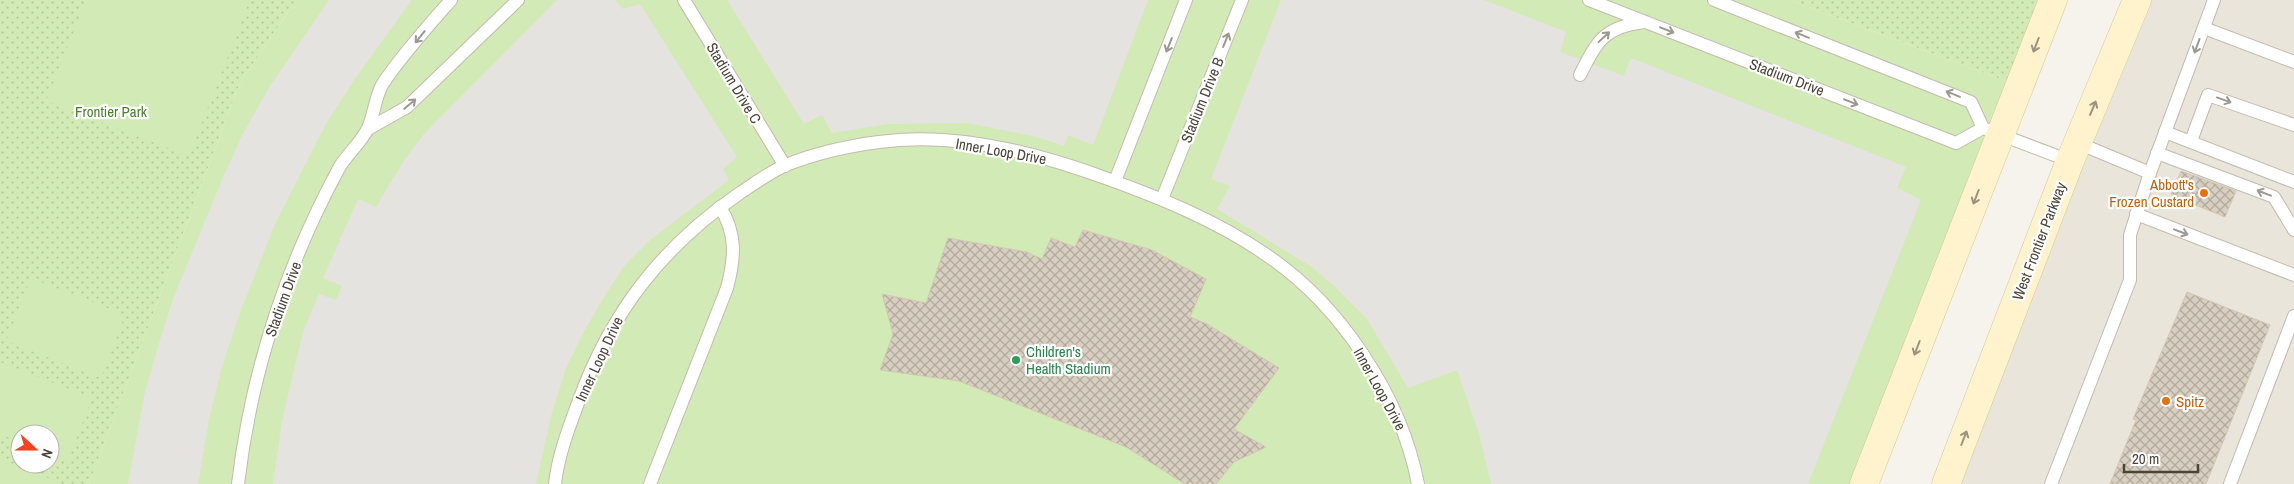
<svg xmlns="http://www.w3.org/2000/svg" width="2294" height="484" font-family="'Archivo Narrow',sans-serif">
<defs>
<pattern id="park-dots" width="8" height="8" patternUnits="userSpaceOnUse" patternTransform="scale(1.25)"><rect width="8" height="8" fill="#d2eab5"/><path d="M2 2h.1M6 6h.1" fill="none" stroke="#b6ca9c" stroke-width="1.8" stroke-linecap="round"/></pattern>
<pattern id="building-cross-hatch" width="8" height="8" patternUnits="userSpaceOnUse" patternTransform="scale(1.25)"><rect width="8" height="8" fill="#d8cfc1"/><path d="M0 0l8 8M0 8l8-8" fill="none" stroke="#b1aa9e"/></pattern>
</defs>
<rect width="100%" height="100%" fill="#f6f3ec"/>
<!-- residential -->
<path fill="#eae5da" d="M2140,0H2294V484H1949Z"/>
<!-- park -->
<g fill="url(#park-dots)" fill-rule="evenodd">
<path d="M0,0H296L239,85L89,484H0ZM20,434H50V464H20Z"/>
<path d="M1790,0H2048L2016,85Z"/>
</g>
<!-- garden -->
<g fill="#d2eab5">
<path d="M86,0H250L189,156L46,101Z"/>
<path d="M296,0H1790L2016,85L1861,484H89L239,85Z"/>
<path d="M31,278L125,315L101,378L6,341Z"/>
<path d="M0,362L92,398L68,461L50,454V434H20V442L0,434Z"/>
<path d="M0,459L61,483V484H0Z"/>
</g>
<!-- parking -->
<g fill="#e5e3e0">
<path d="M329,0H412L354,80L326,124L275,224L239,315L221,370L209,420L198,484H128L144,396L158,346L173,299L222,180L242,135L270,86Z"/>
<path d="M557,0H615L623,9L640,4L737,157L723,169L729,180L650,240L624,266L601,302L582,335L566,368L551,416L536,484H273L282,421L303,332L319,294L336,300L342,286L323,278L358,199L376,207L403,162L424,134Z"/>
<path d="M727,0H1148L1093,145L1068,135L1064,146L1037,137L968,123L888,124L832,133L822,115L804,124Z"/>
<path d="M1281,0H1484L1566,32L1560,52L1624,76L1631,58L1906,167L1897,188L1921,200L1808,484H1491L1479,434L1457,370L1408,388L1367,319L1334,286L1312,267L1217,209L1230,186L1211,179Z"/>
</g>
<!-- building -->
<g fill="url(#building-cross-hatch)" stroke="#d3c7b4">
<path d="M2181,171L2236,191L2225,217L2171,195Z"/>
<path d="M1083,230L1152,250L1206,279L1190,317L1207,324L1279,368L1234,429L1266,447L1234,462L1216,484H1185L1126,447L959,381L880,370L893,334L882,294L926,303L948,238L1027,252L1042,259L1051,238L1075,247Z"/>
<path d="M2187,292L2270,325L2206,484H2110L2136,420L2133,419Z"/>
</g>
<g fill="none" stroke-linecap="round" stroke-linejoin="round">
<!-- lane casing -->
<g stroke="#c2bbae" stroke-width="14">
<g id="lane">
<path d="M684,0L785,166"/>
<path d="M1589,0L1956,143L1983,128"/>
<path d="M1714,0L1971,102L1983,128L2070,161"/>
<path d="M2204,28L2294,62"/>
<path d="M1580,75C1597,41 1604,27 1644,22"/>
<path d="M368,129L407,107L518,0"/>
<path d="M2165,132L2294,182"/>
<path d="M2191,141L2208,95L2294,125"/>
<path d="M2157,153L2274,197L2294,230"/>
<path d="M2150,173L2214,0"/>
<path d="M1115,181L1186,0"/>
<path d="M1162,199L1242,0"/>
<path d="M2136,214L2294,275"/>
<path d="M238,484C251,374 286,266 339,168C347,154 361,143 368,128C374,115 375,98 382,85C400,57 429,25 451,0"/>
<path d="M555,484C558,456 568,430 578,403C610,314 661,247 740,193C755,183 770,172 786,165C816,153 848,146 879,142C955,131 1038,153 1108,179C1163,199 1217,221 1265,254C1340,304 1401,396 1418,484"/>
<path d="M650,484L727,288C735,258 737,234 720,207"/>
<path d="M2051,484L2130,280V235L2150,173L2078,143"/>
<path d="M2230,484L2294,316"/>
</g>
</g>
<!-- secondary casing -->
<g stroke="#d6c79b" stroke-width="29">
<g id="secondary">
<path d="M1864,484L2053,0"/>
<path d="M1946,484L2070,161L2137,0"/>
</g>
</g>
<!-- lane -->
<use href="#lane" stroke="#fff" stroke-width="12"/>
<!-- secondary -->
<use href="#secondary" stroke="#fff3cd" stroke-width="28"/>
</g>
<!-- one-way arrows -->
<defs><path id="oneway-shaft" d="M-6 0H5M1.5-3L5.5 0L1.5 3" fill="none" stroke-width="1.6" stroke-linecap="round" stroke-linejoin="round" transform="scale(1.25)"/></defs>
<g stroke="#9c9892">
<use href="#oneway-shaft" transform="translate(1667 30) rotate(21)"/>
<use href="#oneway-shaft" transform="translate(1802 35) rotate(-158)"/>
<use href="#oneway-shaft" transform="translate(420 37) rotate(129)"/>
<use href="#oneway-shaft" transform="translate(1604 37) rotate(-43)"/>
<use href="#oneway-shaft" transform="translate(1226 40) rotate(-68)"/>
<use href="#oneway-shaft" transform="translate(1169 45) rotate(112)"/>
<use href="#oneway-shaft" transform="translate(2197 46) rotate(110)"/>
<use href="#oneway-shaft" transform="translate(1953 94) rotate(-158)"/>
<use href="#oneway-shaft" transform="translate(2224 100) rotate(20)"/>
<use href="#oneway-shaft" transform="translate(1851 102) rotate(21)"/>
<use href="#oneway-shaft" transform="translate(410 104) rotate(-40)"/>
<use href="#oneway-shaft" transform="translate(2264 193) rotate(-159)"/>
<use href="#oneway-shaft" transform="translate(2181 232) rotate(21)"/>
</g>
<g stroke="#9c937c">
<use href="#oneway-shaft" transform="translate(2036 45) rotate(111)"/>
<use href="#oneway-shaft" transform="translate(2093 108) rotate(-67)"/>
<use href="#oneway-shaft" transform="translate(1976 197) rotate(111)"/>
<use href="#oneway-shaft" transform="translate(1917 348) rotate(111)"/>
<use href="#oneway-shaft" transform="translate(1964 438) rotate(-69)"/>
</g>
<!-- markers -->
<g fill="#e8710a" stroke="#fff" stroke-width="2">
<circle cx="2204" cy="193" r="5"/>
<circle cx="2166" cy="401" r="5"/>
</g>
<circle fill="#2e9e5b" stroke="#fff" stroke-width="2" cx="1016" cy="360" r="5"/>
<g text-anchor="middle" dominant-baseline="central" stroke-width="4.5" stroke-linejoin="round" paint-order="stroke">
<!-- street labels -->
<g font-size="15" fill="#4b4439" stroke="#fff">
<text transform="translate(1787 77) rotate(21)">Stadium Drive</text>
<text transform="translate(734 83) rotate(59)">Stadium Drive C</text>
<text transform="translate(1202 100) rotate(-68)">Stadium Drive B</text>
<text transform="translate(1001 151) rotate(10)">Inner Loop Drive</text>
<text transform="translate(2039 241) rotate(-69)">West Frontier Parkway</text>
<text transform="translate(283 299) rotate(-70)">Stadium Drive</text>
<text transform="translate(599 359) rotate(-65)">Inner Loop Drive</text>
<text transform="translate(1380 389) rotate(61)">Inner Loop Drive</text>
</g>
<!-- park labels -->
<g font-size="15" fill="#4a7f2a" stroke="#fff">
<text x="111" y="111">Frontier Park</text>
</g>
<!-- food labels -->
<g font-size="15" fill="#c56008" stroke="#fff" text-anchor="end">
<text x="2194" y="184">Abbott's<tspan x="2194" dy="17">Frozen Custard</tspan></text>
<text x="2176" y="401" text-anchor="start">Spitz</text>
</g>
<!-- leisure labels -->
<g font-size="15" fill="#27864d" stroke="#fff" text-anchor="start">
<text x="1026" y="351">Children's<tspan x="1026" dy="17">Health Stadium</tspan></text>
</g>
</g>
<!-- north arrow -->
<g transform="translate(35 449) rotate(111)"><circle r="24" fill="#ffffff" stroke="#b7b4b0"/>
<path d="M0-4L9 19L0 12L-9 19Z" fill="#fc3f1d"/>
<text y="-8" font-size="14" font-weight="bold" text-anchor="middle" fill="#4b4439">N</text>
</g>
<!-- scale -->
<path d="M2124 464v8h74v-8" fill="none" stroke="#4b4439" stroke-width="2.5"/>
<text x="2132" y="464" font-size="15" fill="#4b4439" stroke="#ffffff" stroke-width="4" paint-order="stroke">20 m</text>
</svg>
